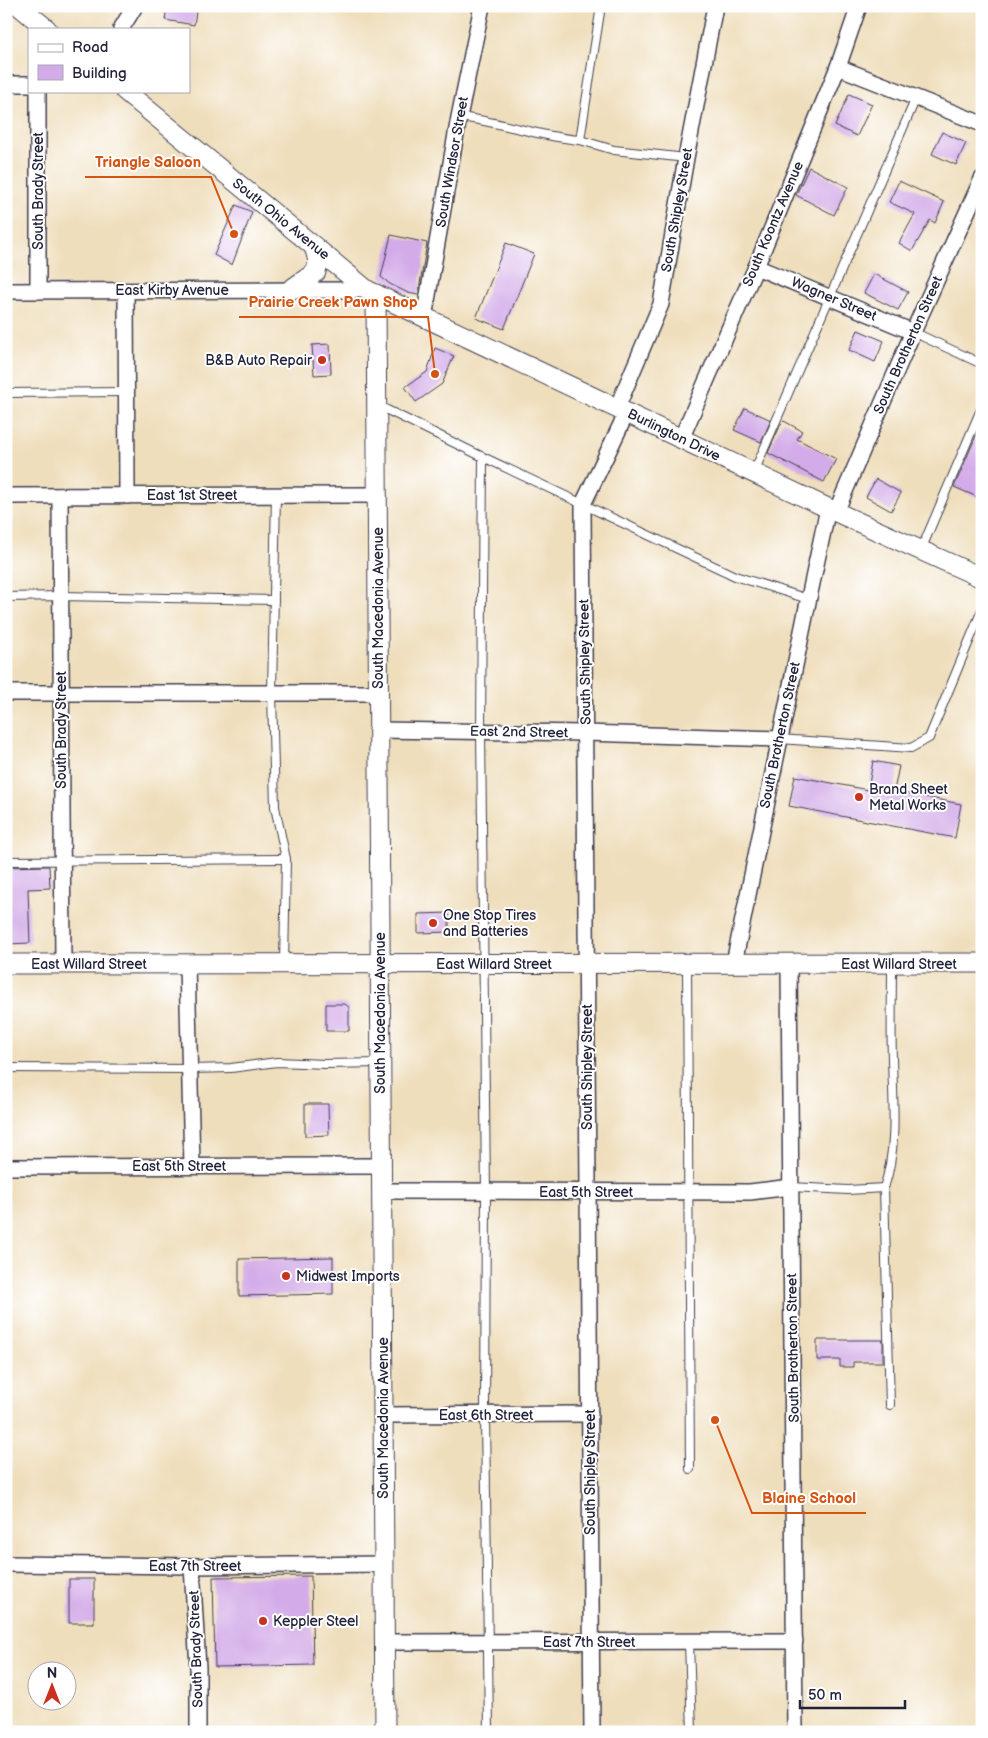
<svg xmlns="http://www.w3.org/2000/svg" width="988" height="1738" font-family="'Balsamiq Sans',sans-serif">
<rect width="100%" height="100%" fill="#fff"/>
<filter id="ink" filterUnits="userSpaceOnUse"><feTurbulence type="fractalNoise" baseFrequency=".02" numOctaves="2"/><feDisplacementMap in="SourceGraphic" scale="10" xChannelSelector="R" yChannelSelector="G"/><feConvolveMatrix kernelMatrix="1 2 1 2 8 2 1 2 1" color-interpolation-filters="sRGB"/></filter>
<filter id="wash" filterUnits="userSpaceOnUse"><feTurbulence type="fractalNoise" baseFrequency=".0096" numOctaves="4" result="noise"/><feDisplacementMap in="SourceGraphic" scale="20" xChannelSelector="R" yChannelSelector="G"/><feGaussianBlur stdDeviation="1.12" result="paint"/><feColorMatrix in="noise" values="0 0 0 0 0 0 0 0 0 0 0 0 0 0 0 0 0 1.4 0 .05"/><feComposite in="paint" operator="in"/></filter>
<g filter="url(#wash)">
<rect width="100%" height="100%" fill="#efdebc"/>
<g id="blocks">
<!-- building -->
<g fill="#d3abe8">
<path d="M167,6H197L194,25L165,20Z"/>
<path d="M849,94L872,104L857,136L835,126Z"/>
<path d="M942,132L966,143L956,165L932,154Z"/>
<path d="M809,167L848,187L834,215L796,195Z"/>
<path d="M899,181L944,202L935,223L930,220L912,251L899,243L915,214L889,202Z"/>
<path d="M236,205L252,212L232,265L214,255Z"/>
<path d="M391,235L427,243L418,295L408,293L390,284L381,277Z"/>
<path d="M506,243L534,254L504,329L476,318Z"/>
<path d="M874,274L908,292L898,310L864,293Z"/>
<path d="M858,330L884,341L875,362L849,350Z"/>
<path d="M330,344L331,374L314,375L312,345Z"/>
<path d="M435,348L454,356L442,384L416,402L405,387L427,372Z"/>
<path d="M745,408L771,420L761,442L734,430Z"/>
<path d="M784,421L802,431L797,439L836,459L824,482L768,453L781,424Z"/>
<path d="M982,422V499L954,487Z"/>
<path d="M876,479L901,493L891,511L866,497Z"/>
<path d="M873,761L899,766L894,791L961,804L955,838L789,806L795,776L868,790Z"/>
<path d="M49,866L50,888L28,889L30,943L6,944V867Z"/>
<path d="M449,913V932L418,933V914Z"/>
<path d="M326,1004H345L349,1007V1031H326Z"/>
<path d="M305,1104H328L329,1135L305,1136Z"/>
<path d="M333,1257V1294L239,1296V1259Z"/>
<path d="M817,1340H883V1362H853V1367H840V1360H817Z"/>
<path d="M311,1576L313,1665L215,1667L213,1577Z"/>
<rect x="69" y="1579" width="25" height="44"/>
</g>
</g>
</g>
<g filter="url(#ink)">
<use href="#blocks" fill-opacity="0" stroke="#413e4e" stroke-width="1"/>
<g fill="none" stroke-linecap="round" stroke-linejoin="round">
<!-- service casing -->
<g stroke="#413e4e" stroke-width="10">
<g id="service">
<path d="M601,6L580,140L614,150L686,158"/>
<path d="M459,117C500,121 538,137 580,140"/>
<path d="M913,332L982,364"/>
<path d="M6,393L127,392"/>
<path d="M377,405L483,457L481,731L486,1192L485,1415L489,1732"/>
<path d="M483,457L735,576L808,599"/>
<path d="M754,472L916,98"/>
<path d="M276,495L272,693L275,807L286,859L284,964"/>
<path d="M921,550L982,407"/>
<path d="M6,597L60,596L274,600"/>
<path d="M779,739L911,748L929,738L982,610"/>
<path d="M6,861L286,859"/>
<path d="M687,963L690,1469"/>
<path d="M6,1068L190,1069L231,1068L277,1062L325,1064L381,1063"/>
<path d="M791,1187L848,1190L884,1188"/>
<path d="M890,1405L884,1188C898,1146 893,1102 892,1059C891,1027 892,995 892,964"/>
<path d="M689,1642L692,1732"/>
</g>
</g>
<!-- minor casing -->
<g stroke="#413e4e" stroke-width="18">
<g id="minor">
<path d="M121,29L135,6"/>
<path d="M838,67L982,124"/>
<path d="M6,84H29"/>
<path d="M756,267L913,332"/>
<path d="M6,291L367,290"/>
<path d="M38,291V91"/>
<path d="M126,291L127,496"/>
<path d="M424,318L459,117L482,6"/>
<path d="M617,408L661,304L686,158L715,6"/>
<path d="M681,439L756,267L838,67L859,6"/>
<path d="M6,496L377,495"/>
<path d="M60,496L63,964"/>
<path d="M836,512L913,332L982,179"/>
<path d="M6,693H378"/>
<path d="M378,730L585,733L779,739"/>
<path d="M734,963L807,607L828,508"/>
<path d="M187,964L192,1166"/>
<path d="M789,964L795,1732"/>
<path d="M6,1167L381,1166"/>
<path d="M381,1191L750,1192L791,1187"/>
<path d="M383,1415L590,1414"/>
<path d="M6,1564L192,1566L384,1564"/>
<path d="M192,1566L198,1668V1732"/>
<path d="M384,1642L795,1641"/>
<path d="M592,1732L583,508V504L627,412"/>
</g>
</g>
<!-- tertiary casing -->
<g stroke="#413e4e" stroke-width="21">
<g id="tertiary">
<path d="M19,6L47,29"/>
<path d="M125,91L367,290L836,512L982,578"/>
<path d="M290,290L316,272L318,261L314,246"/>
<path d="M376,294L385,1732"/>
<path d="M6,964L982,963"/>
</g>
</g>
<!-- service -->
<use href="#service" stroke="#fff" stroke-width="8"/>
<!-- minor -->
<use href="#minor" stroke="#fff" stroke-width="15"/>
<!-- tertiary -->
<use href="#tertiary" stroke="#fff" stroke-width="19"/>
</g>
</g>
<!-- markers -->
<g fill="#c8321e" stroke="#fff" stroke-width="2">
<circle cx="322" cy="360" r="5"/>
<circle cx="859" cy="797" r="5"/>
<circle cx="433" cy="923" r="5"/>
<circle cx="286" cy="1276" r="5"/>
<circle cx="263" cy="1621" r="5"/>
</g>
<g text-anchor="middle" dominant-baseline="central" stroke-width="4" stroke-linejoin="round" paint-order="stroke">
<!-- street labels -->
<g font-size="14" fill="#22223b" stroke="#fff">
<text transform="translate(452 162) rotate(-80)">South Windsor Street</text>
<text transform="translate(38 191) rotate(-90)">South Brady Street</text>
<text transform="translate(677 210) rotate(-80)">South Shipley Street</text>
<text transform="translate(281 219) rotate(39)">South Ohio Avenue</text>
<text transform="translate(773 224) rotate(-67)">South Koontz Avenue</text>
<text x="172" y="290">East Kirby Avenue</text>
<text transform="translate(834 299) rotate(23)">Wagner Street</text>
<text transform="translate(908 345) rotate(-66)">South Brotherton Street</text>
<text transform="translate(674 435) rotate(26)">Burlington Drive</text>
<text x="192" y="495">East 1st Street</text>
<text transform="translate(378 608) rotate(-90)">South Macedonia Avenue</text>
<text transform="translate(585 662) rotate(-91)">South Shipley Street</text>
<text transform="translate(61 730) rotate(-90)">South Brady Street</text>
<text transform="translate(519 732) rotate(1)">East 2nd Street</text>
<text transform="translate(780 735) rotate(-78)">South Brotherton Street</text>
<text x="89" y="964">East Willard Street</text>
<text x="494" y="964">East Willard Street</text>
<text x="899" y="964">East Willard Street</text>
<text transform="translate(380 1013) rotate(-90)">South Macedonia Avenue</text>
<text transform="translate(587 1067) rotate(-90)">South Shipley Street</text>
<text x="179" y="1166">East 5th Street</text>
<text x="586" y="1192">East 5th Street</text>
<text transform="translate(793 1348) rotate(-91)">South Brotherton Street</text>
<text x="486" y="1415">East 6th Street</text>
<text transform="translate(383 1418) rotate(-90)">South Macedonia Avenue</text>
<text transform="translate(590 1472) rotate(-90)">South Shipley Street</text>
<text x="195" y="1566">East 7th Street</text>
<text x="589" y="1642">East 7th Street</text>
<text transform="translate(196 1649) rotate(-92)">South Brady Street</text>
</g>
<!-- poi labels -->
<g font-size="14" fill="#22223b" stroke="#fff" text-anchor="start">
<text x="312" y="360" text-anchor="end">B&amp;B Auto Repair</text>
<text x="869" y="789">Brand Sheet<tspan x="869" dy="16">Metal Works</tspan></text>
<text x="443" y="915">One Stop Tires<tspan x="443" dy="16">and Batteries</tspan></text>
<text x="296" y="1276">Midwest Imports</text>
<text x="273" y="1621">Keppler Steel</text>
</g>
</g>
<!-- callouts -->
<path fill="none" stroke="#d45411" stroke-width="2" d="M234 234L211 177H85M435 374L428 317H239M715 1420L752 1513H866"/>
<g fill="#d45411" stroke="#fff" stroke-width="2">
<circle cx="234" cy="234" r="5"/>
<circle cx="435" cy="374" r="5"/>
<circle cx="715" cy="1420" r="5"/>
</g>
<g font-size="15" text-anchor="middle" font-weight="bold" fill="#d45411" stroke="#fff" stroke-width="4" stroke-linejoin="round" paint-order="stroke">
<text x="148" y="167">Triangle Saloon</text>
<text x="333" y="307">Prairie Creek Pawn Shop</text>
<text x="809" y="1503">Blaine School</text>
</g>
<!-- margin -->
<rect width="988" height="1738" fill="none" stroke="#fff" stroke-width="25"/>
<!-- legend -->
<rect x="28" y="28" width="162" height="65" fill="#ffffff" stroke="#a7a7b1"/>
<rect x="38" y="44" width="25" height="8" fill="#ffffff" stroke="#a7a7b1"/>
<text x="72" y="52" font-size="15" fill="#22223b">Road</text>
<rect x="38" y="65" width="25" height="15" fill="#d3abe8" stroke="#a7a7b1"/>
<text x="72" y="78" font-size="15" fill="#22223b">Building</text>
<!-- north arrow -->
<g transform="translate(52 1686)"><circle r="24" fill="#ffffff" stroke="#a7a7b1"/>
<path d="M0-4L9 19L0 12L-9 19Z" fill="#c8321e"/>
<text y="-8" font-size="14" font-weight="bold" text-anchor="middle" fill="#22223b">N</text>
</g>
<!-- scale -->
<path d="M800 1700v8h105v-8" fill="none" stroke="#22223b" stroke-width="2.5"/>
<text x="808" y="1700" font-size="15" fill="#22223b" stroke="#ffffff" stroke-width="4" paint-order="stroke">50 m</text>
</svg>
